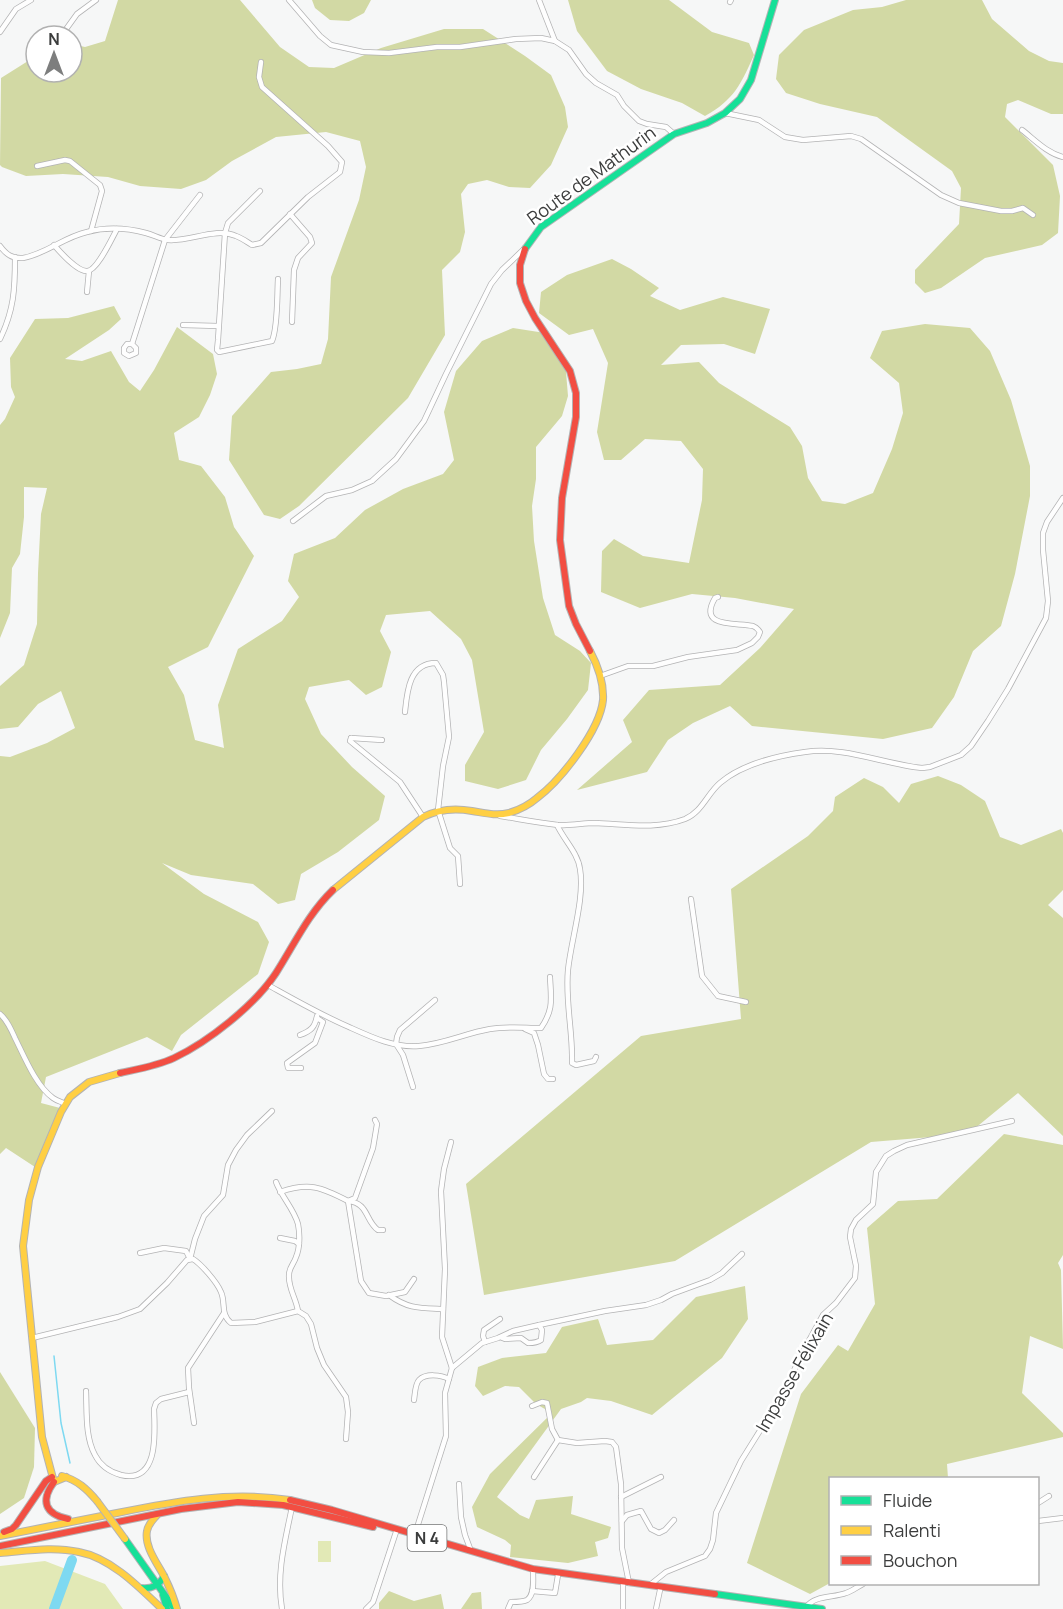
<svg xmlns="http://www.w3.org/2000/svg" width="1063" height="1609" font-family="Manrope,sans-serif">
<rect width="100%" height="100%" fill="#f6f7f7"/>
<!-- green -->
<g fill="#e2e9b6">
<rect x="318" y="1541" width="13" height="21"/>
<path d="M45,1561L105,1584L123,1609H0V1566Z"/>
</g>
<!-- forest -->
<g fill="#d2d9a4">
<path d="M118,0H240L280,47L309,67L334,68L381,48L444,29H483L525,56L551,75L565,107L568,127L551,165L530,188L509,187L487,180L468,184L461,194L465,232L460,252L442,270L445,335L408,398L299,506L280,519L264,515L229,460L232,416L271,372L297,369L321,364L328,339L331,277L359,200L366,167L360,141L326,132L276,137L232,161L206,180L181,189L140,186L108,177L63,174L26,176L2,167L0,165L1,78L36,56V72H72V44L85,47L105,41Z"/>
<path d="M312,0H371L364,13L349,21L330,20L315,8Z"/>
<path d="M568,0H669L712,32L749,43L754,55C741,84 734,100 705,116L682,103L641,89L607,71L577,31Z"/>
<path d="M906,0H982L992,19L1029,51L1049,61L1063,63V114H1051L1018,100L1007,104L1005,117L1053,165L1060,196L1058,233L1042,245L985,258L941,288L925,293L915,283V270L959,224L961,188L952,171L877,117L820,104L786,93L776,79L779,55L804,30L853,10L882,7Z"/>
<path d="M612,259L631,269L659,288L650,296L680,310L723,297L770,309L755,354L724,344L681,345L661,365L699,362L719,383L790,427L802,446L808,478L822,501L845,504L873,493L892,449L903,413L899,383L870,358L882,331L925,324L970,328L990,351L1011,400L1030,466V496L1015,574L1001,626L973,651L954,697L932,728L883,739L752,726L730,706L693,723L668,740L647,772L577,790L632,742L623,720L649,690L720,685L760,648L794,609L735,598L692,594L640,608L601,592L602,551L614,539L643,556L689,563L702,500L703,469L681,441L645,439L621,460H604L597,432L608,363L593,329L569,335L539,313L541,292L567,275Z"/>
<path d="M114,306L121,319L109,330L65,359L82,361L111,351L129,382L140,391L154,370L177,327L213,354L217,374L210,395L199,417L174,433L179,460L201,466L225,497L234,527L254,556L208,647L168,667L184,695L195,740L224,748L218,705L238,649L282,621L299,597L288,581L294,554L335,538L365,510L403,489L443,474L454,460L444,412L456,371L482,341L513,328L545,333L565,360L568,396L562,416L536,447V479L532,506L534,541L543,598L555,635L580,651L591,663L588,690L567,719L541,750L526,780L498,789L465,781V765L484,732L472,660L461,639L430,611L386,615L380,631L391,652L382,687L366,695L349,680L309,687L305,699L321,734L352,767L385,796L379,820L338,852L301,874L295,900L278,904L253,884L191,875L162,863L204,894L258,922L269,942L258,974L181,1035L172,1051L147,1037L46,1077L41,1103L60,1108L35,1167L6,1148L0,1154V756L10,757L47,743L75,728L61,691L38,704L18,727L0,729V686L24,665L37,624L38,573L41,514L47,488L24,487V517L20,554L12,568L10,613L0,638V425L5,419L15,397L11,387L10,358L35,319L68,318Z"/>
<path d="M938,776L961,785L985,801L1000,837L1021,845L1061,829L1063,833V890L1048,905L1063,918V1136L1018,1093L968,1134L871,1142L675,1261L484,1295L466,1184L641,1036L741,1019L731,889L808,836L833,811L835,797L864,778L883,787L899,803L911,784Z"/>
<path d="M1004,1134L1063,1145V1255L1058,1263L1061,1270L1063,1349L1030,1336L1022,1393L1063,1433V1437L947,1464L948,1478H830V1583L810,1594L747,1563L801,1394L838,1345L848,1351L875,1304L867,1228L898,1201L937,1199Z"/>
<path d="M745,1286L748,1319L722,1358L652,1415L611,1401L587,1398L581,1402L561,1409L497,1497L520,1515L529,1519L536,1500L573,1496L571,1514L611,1527L608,1538L595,1542L598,1556L568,1563L510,1557L511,1545L505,1540L477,1527L472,1507L490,1474L552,1413L536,1404L519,1387L505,1386L483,1396L475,1386L478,1367L502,1358L546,1353L562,1327L598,1319L607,1345L653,1340L696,1297Z"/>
<path d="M0,1372L35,1428L34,1467L24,1498L0,1514Z"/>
<path d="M389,1591L414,1601L441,1594L444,1609H379V1603Z"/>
<path d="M481,1592L482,1609H461L472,1593Z"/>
</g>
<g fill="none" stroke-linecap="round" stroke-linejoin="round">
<!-- stream -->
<path stroke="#7ed9f1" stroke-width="1.5" d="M54,1356L61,1423L70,1463"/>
<!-- river -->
<path stroke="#7ed9f1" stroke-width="10" d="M54,1609L72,1560"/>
<!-- street casing -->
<g stroke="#b3b3b4" stroke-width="6">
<g id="street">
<path d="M289,0L320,36L331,45L363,52L389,53L437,47H460L516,39L541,38L555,41L569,50L586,74L596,83L617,95L624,106L639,121L647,124L666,127L674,134"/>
<path d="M539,0L555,41"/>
<path d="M730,2L731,0"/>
<path d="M0,32L16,9L31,0"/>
<path d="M64,32L77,14L96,0"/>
<path d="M725,113L759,120L785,137L803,140L851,136L861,139L941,195L959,203L1001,211H1012L1023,208L1033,215"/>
<path d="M1022,130C1035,140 1047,153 1063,157"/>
<path d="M37,166L65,160L70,161L100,185L102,191L91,231"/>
<path d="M260,191L228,223L225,233L218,340L217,350L219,352L272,341C278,327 277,295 278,279"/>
<path d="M290,214L310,237L312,243L298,258L294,270L292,322"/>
<path d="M54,245C60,252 78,272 87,271C97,271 112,238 117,229"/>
<path d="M0,246C6,254 12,259 23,258C46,254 64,237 87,232C106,227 127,228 146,233C154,235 160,239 168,240C190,242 215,227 236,236C242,238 247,242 252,245L261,243L308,197L340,172L342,162L328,146L262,87L259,77L261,62"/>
<path d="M87,292L89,271"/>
<path d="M183,325L218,326"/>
<path d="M0,339C14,310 15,289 15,257"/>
<path d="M132,344H127L124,348V353L129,356L136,353V348L132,344L165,240L200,195"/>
<path d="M293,521L326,496L352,490L372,481L396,459L424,421L446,374L491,284L502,270L523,250"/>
<path d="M600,676L628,666H653L688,657L737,650L752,643L758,637L760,632C757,629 758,628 753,626C737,622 697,629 715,598L718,597"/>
<path d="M405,712C407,692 409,663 436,663L443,675L444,682L449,737L443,766L438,810L450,848L458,856L460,884"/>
<path d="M351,738L350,741L400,782L423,817"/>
<path d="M351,738L382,740"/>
<path d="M500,816C519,819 539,823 558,825C571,826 583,823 595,823C625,824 656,830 685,819C702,812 707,794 720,783C742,764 776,756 805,752C844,746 883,764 922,768L930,767L961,755L971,746L988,721L1008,689L1046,618L1048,601L1043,550V533L1047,522L1063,498"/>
<path d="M557,825C564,840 578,853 580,869C585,898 571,940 568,970C565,1001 573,1032 572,1063L576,1065L594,1061L596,1057"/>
<path d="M691,899L702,976L718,996L746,1002"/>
<path d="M268,985C295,1000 321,1015 349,1027C371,1037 394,1048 419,1046C444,1044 466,1033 490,1029C507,1026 524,1028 541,1028C554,1009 551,999 550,977"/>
<path d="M0,1014C7,1020 11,1029 15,1038C24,1056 36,1086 53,1098C57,1101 62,1102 66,1104"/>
<path d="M525,1029L534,1033L538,1045L544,1074L548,1079H553"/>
<path d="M300,1035C311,1031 315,1027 317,1016"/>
<path d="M301,1068H288L287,1063L315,1043L323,1022L317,1018"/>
<path d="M413,1087L403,1055L396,1044L397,1037L400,1030L435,1000"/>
<path d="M276,1182C281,1196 294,1209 298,1224C300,1234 300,1248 296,1257C294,1264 289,1267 289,1275C288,1288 296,1298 298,1311"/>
<path d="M280,1192C309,1182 321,1187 348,1201L355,1198L373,1148L377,1124L375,1120"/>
<path d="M383,1230H378C365,1221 369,1203 348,1201L361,1281L369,1293L386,1296L405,1292L414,1279"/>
<path d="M280,1238L295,1241L299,1244"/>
<path d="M140,1253L164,1248L186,1251L190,1259"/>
<path d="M190,1259L195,1239L204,1216L223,1195L228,1165L236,1150L247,1135L272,1111"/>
<path d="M389,1295C408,1309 420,1308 443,1309"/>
<path d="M539,1325L605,1311L646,1305L661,1300L672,1294L710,1280L722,1273L742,1254"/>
<path d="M32,1338L118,1317L140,1309L167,1283L187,1260L193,1259C201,1264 217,1282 221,1292C226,1303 220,1314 231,1323L255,1322L298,1311L306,1316L311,1324L317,1348L324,1365L346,1397L348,1412L346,1439"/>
<path d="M485,1342L483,1336L484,1330L500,1319"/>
<path d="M452,1368L482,1343L498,1338L500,1337L513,1331L539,1325L542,1330L541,1340C537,1343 533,1343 528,1343L521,1338L505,1339L500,1337"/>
<path d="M86,1391C87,1412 85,1437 95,1455C100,1465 110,1472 121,1475C159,1484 155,1433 154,1409L156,1403L161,1399L189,1392"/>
<path d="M414,1400C415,1394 415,1384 419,1380C426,1373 441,1375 449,1379"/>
<path d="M532,1406L542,1402L547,1403L552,1429L558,1440"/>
<path d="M194,1423L189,1388L188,1368L224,1313"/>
<path d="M558,1440L577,1443L605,1441L612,1442L616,1447L621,1484L622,1548L629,1583"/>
<path d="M534,1477L558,1440"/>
<path d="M459,1484L461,1517L465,1535L471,1551"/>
<path d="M621,1497L661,1477"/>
<path d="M1038,1503L1049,1496"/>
<path d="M622,1521L627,1515L641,1511L651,1529L659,1533L665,1530L674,1520"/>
<path d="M1038,1521L1063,1518"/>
<path d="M415,1534L446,1436L445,1393L452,1368L442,1337L445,1269L441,1191L444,1169L451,1142"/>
<path d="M651,1584L666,1572L705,1556L710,1549L713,1540L716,1513L741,1461L786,1389L800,1357L823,1315L836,1303L855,1278L856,1266L850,1237L851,1229L856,1220L873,1204L876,1172L886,1156L894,1151L907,1145L1012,1121"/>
<path d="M532,1591L555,1593L558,1575"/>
<path d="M806,1607C815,1595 833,1598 846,1593C852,1591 857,1587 863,1584"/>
<path d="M282,1609C276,1574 285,1541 292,1507"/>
<path d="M366,1609L373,1602L396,1532"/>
<path d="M508,1609L511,1602C515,1602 523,1602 527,1600C535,1595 533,1579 533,1571"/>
<path d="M623,1609V1585"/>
<path d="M656,1609L660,1590"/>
</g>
</g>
<!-- fast casing -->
<g stroke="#b3b3b4" stroke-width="8">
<g id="fast">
<path d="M525,249L541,227L674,134L707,123L725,113L740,99L751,80L775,0"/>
<path d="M125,1539L174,1608"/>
<path d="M141,1588C152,1589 159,1586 164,1576"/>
<path d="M715,1594L822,1609"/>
<path d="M163,1595L167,1609"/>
</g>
</g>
<!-- slow casing -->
<g stroke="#b3b3b4" stroke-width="8">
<g id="slow">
<path d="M333,890L423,817C439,809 455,808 472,811C485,813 495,816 509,813C519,810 529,805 537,798C561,780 600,730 603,700C604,683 598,666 590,651"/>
<path d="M62,1476C77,1480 87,1489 97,1501"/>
<path d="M66,1477L54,1482L42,1437L23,1246L29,1200L38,1167L61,1112L70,1097L89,1082L120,1073"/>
<path d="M157,1515C153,1520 148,1524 147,1531C144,1547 158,1564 165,1578C170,1588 174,1598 177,1609"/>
<path d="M0,1536C39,1528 78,1521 117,1513C176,1501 230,1491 290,1500"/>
<path d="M0,1553C26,1551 53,1546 79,1552C111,1558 139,1587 162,1609"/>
</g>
</g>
<!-- jam casing -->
<g stroke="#b3b3b4" stroke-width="8">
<g id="jam">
<path d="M525,249L520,265V283L526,301L535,318L570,371L576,393V417L562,498L560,540L569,606L576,624L590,651"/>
<path d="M120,1073C138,1069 157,1066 174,1058C208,1042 255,1005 276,973C294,945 308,914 333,890"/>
<path d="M54,1482C40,1501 45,1514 68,1519"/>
<path d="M290,1500L332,1510L533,1569L715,1594"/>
<path d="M4,1532L12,1529L16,1525L46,1481L52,1477"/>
<path d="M0,1546L181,1509L238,1502L283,1505L373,1527"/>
</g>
</g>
<!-- street -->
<use href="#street" stroke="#fefefe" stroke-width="4.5"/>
<!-- fast -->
<use href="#fast" stroke="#16e098" stroke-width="6"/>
<!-- slow -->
<use href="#slow" stroke="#ffcf43" stroke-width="6"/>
<!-- jam -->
<use href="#jam" stroke="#f24e42" stroke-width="6"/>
<!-- slow-bridge casing -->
<g stroke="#b3b3b4" stroke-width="8" stroke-linecap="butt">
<path id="slow-bridge" d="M97,1501L125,1539"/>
</g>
<!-- slow-bridge -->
<use href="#slow-bridge" stroke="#ffcf43" stroke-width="6"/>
</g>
<g text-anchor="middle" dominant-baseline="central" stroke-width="5" stroke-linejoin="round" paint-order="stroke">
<!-- shield labels -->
<rect fill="#fff" stroke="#767777" stroke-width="1.5" x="407.5" y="1525" width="39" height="26" rx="4.5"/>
<g font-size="16" font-weight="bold" fill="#3c3d3d">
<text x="427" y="1538">N 4</text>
</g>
<!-- street labels -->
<g font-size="18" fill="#3c3d3d" stroke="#fff">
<text transform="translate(591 175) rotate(-36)">Route de Mathurin</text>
<text transform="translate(794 1372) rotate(-60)">Impasse Félixain</text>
</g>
</g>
<!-- legend -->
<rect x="829" y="1477" width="210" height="108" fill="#ffffff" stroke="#b1b1b1" stroke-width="1.5"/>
<rect x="841" y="1496" width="30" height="9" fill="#16e098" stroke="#b1b1b1" stroke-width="1.5"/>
<text x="883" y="1507" font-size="18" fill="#3c3d3d">Fluide</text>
<rect x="841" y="1526" width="30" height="9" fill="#ffcf43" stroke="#b1b1b1" stroke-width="1.5"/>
<text x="883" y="1537" font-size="18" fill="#3c3d3d">Ralenti</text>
<rect x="841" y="1556" width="30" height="9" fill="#f24e42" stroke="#b1b1b1" stroke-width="1.5"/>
<text x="883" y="1567" font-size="18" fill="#3c3d3d">Bouchon</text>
<!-- north arrow -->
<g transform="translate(54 54)"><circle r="28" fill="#ffffff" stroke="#b1b1b1" stroke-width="1.5"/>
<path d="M0-4.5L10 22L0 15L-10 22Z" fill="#7d7e7e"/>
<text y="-9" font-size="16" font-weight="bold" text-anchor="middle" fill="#3c3d3d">N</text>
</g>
</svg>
